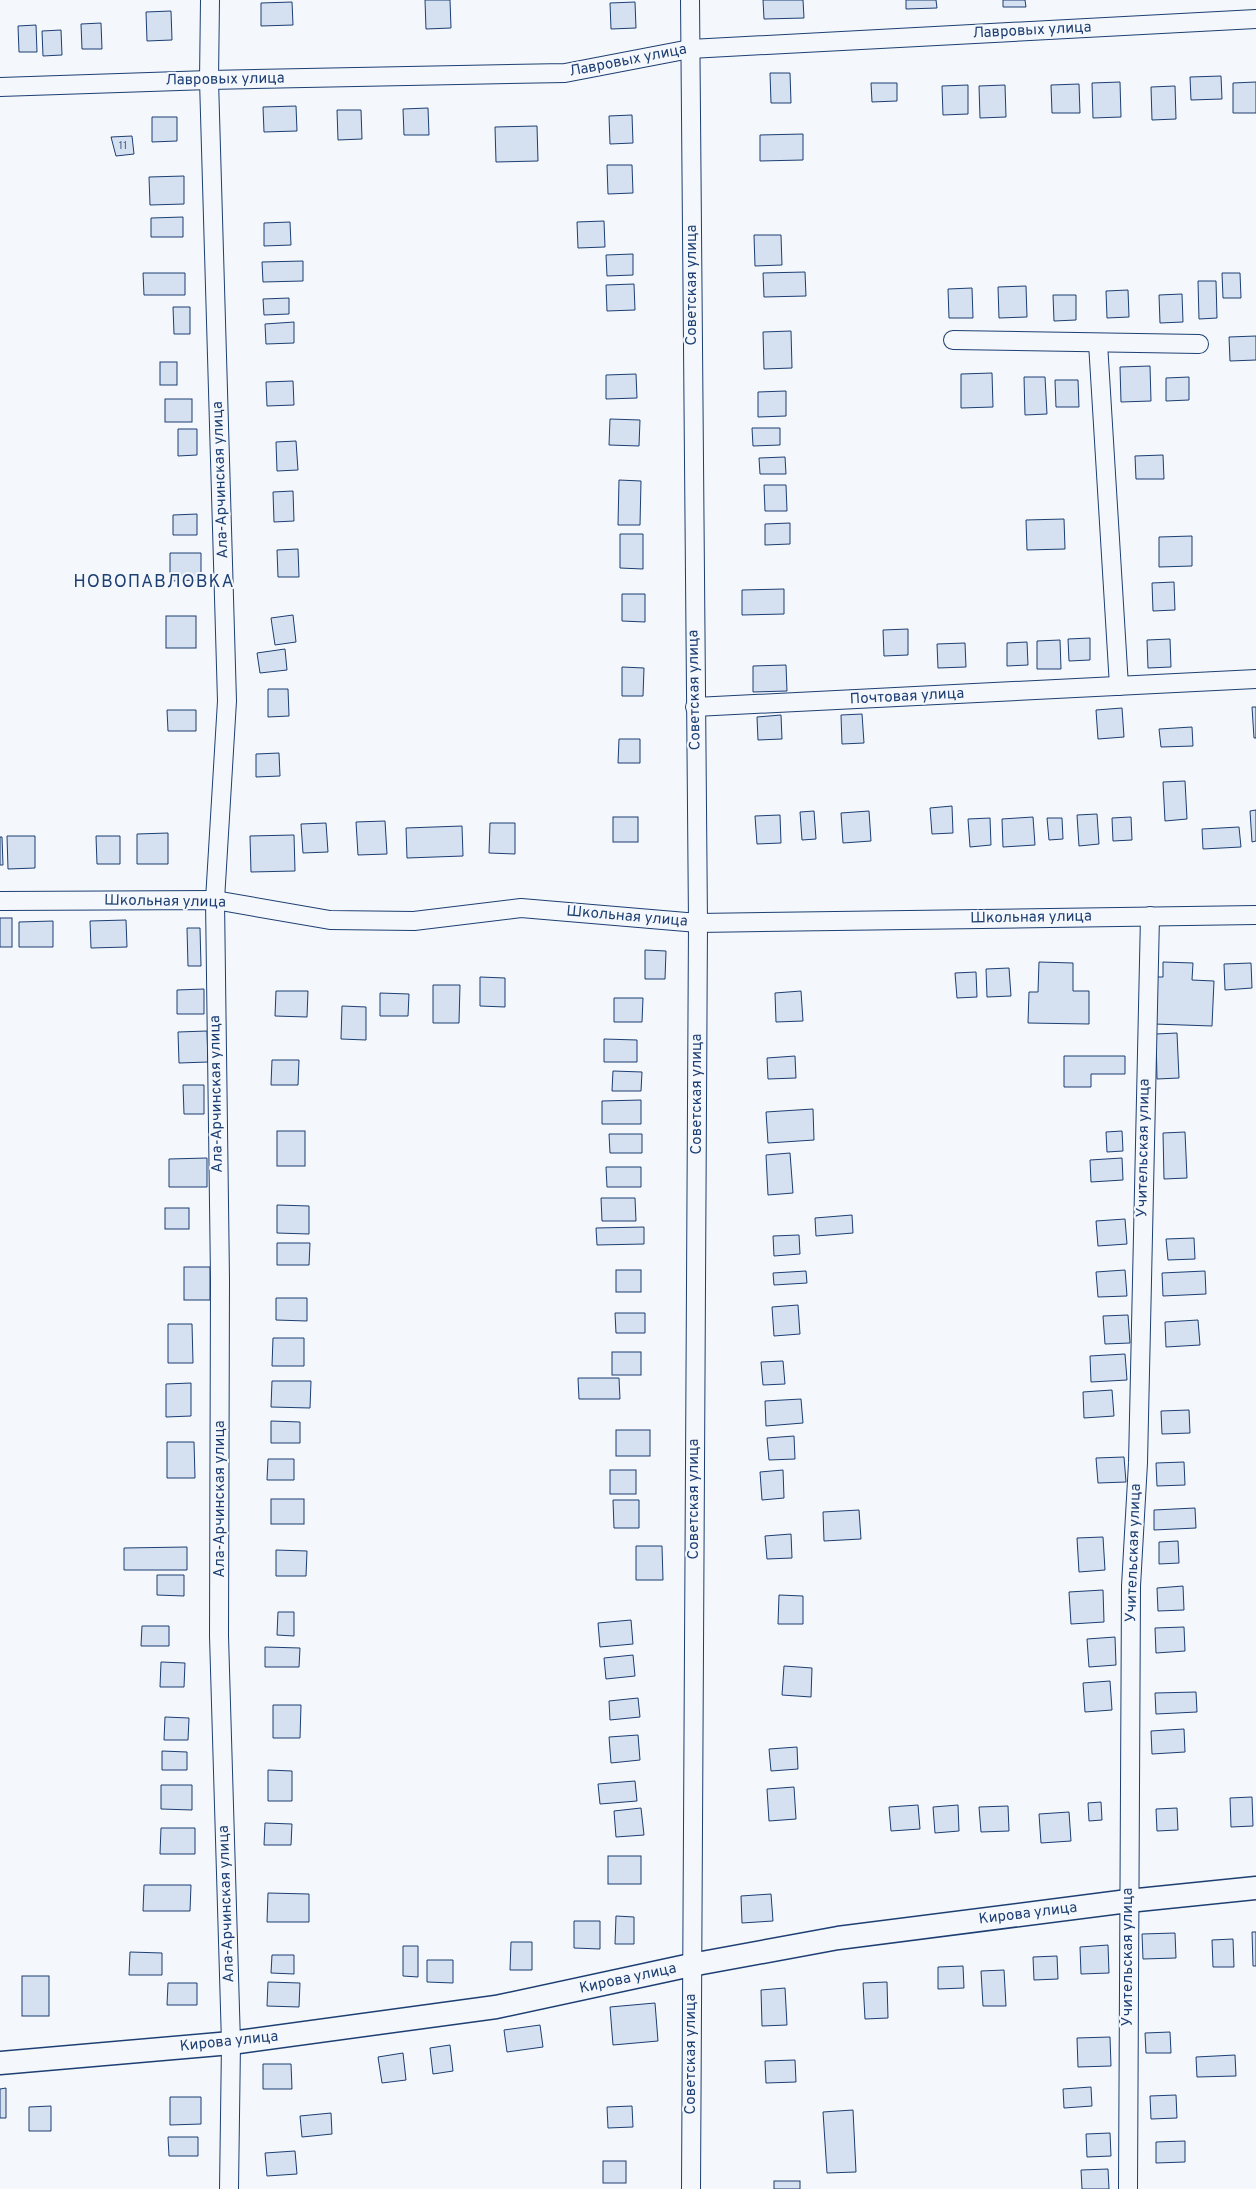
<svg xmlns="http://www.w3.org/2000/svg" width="1256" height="2189" font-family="Overpass,sans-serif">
<rect width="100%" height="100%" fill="#f4f7fb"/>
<!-- building -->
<g fill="#d5e0f0" stroke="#1d3f73">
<path d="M425,0H450L451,28L426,29Z"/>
<path d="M763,0H803L804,18L764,19Z"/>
<path d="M906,0H936L937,8L906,9Z"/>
<path d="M1003,0H1025L1026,7H1003Z"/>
<path d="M292,2L293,25L261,26V3Z"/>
<path d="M635,2L636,28L611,29L610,3Z"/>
<path d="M171,11L172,40L147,41L146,12Z"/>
<path d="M101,23L102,49H82L81,24Z"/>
<path d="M36,25L37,52H19L18,26Z"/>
<path d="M61,30L62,55L43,56L42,31Z"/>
<path d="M770,73H790L791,103H771Z"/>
<path d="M1221,76L1222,99L1191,100L1190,77Z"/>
<path d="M1120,82L1121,117L1093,118L1092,83Z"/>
<path d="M1256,82V113H1233V83Z"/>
<path d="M871,83H897V101L872,102Z"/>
<path d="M1079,84L1080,113H1052L1051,85Z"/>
<path d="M968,85V114L943,115L942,86Z"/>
<path d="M1005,85L1006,117L980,118L979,86Z"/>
<path d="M1175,86L1176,119L1152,120L1151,87Z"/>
<path d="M296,106L297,131L264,132L263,107Z"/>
<path d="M428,108L429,135H404L403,109Z"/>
<path d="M337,110H361L362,139L338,140Z"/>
<path d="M632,115L633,143L610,144L609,116Z"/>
<path d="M152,117H177V141L152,142Z"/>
<path d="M537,126L538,161L496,162L495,127Z"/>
<path d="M803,134V160L760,161V135Z"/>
<path d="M132,136L134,154L116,156L111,137Z"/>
<path d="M607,165H632L633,193L608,194Z"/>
<path d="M184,176V204L150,205L149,177Z"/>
<path d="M183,217V237H151V218Z"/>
<path d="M604,221L605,247L578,248L577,222Z"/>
<path d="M290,222L291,245L264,246V223Z"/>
<path d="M754,235H781L782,265L755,266Z"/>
<path d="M633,254V275L607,276L606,255Z"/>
<path d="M303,261V281L263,282L262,262Z"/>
<path d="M805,272L806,296L764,297L763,273Z"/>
<path d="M143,273H185V295H144Z"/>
<path d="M1222,273H1240L1241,298H1223Z"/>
<path d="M1198,281H1216L1217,318L1199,319Z"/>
<path d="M634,284L635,310L607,311L606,285Z"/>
<path d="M1026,286L1027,317L999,318L998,287Z"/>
<path d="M972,288L973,318H949L948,289Z"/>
<path d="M1128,290L1129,317L1107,318L1106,291Z"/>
<path d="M1182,294L1183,322L1160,323L1159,295Z"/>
<path d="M1053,295H1076V320L1054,321Z"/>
<path d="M289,298V314L264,315L263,299Z"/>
<path d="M173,307H190V334H174Z"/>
<path d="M294,322V343L266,344L265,324Z"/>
<path d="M791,331L792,368L764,369L763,332Z"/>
<path d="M1256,336V360L1230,361L1229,337Z"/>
<rect x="160" y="362" width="17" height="23"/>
<path d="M1150,366L1151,401L1121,402L1120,367Z"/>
<path d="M992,373L993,407L961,408V374Z"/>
<path d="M636,374L637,398L606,399V375Z"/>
<path d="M1024,377H1045L1047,414L1025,415Z"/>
<path d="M1189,377V400L1166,401V378Z"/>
<path d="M1055,380H1078L1079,407H1056Z"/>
<path d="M293,381L294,405L267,406L266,382Z"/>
<path d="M786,391V416L758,417V392Z"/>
<rect x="165" y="399" width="27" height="23"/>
<path d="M610,419L640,420L639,446L609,445Z"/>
<path d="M752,428H780V445L753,446Z"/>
<path d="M178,429H197V455L178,456Z"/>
<path d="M296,441L298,470L277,471L276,442Z"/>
<path d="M1163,455L1164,479H1136L1135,456Z"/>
<path d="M785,457L786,474H760L759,458Z"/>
<path d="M619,480L641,481L640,525H618Z"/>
<path d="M764,485H786L787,511H765Z"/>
<path d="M293,491L294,521L274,522L273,492Z"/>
<path d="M197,514V535H173V515Z"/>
<path d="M1064,519L1065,549L1027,550L1026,520Z"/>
<path d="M790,523V544L765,545V524Z"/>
<path d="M620,534H643V569L620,568Z"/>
<path d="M1192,536V566L1159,567V537Z"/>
<path d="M298,549L299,577H278L277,550Z"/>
<path d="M170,553H201V580L170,581Z"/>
<path d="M1174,582L1175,610L1153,611L1152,583Z"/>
<path d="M784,589V614L742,615V590Z"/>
<path d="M622,594H645V622L622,621Z"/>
<path d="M293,615L296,642L275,645L271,618Z"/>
<rect x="166" y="616" width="30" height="32"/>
<path d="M908,629V655L884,656L883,630Z"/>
<path d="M1090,638V660L1069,661L1068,639Z"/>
<path d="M1170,639L1171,667L1148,668L1147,640Z"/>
<path d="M1060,640L1061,669H1037V641Z"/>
<path d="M1027,642L1028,665L1007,666V643Z"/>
<path d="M965,643L966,667L938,668L937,644Z"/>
<path d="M285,649L287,670L260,673L257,653Z"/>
<path d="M786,665L787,691L753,692V666Z"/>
<path d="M622,667L644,668L643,696H622Z"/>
<path d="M268,689H288L289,716L268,717Z"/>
<path d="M1252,707H1256V738H1254Z"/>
<path d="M1122,708L1124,737L1098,739L1096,710Z"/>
<path d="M167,710H196V731H168Z"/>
<path d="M862,714L864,743L842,744L841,715Z"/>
<path d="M781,715L782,739L758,740L757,717Z"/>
<path d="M1192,727L1193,746L1161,747L1159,729Z"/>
<path d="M619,739H640V763H618Z"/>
<path d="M279,753L280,776L256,777V754Z"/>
<path d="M1185,781L1187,819L1165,821L1163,782Z"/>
<path d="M952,806L953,833L932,834L930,808Z"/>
<path d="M1256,810V841L1252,842L1250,811Z"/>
<path d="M814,811L816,839L802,840L800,812Z"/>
<path d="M869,811L871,841L843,843L841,813Z"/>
<path d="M1097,814L1099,844L1079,846L1077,815Z"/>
<path d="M780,815L781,843L757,844L755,816Z"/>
<rect x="613" y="817" width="25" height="25"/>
<path d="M1033,817L1035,845L1003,847L1002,819Z"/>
<path d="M1131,817L1132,840L1113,841L1112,818Z"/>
<path d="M990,818L991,845L970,847L968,819Z"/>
<path d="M1047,818H1062L1063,839L1049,840Z"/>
<path d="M385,821L387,854L358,855L356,822Z"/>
<path d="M326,823L328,852L303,853L301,824Z"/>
<path d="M490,823H515V854L489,853Z"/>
<path d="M462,826L463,856L407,858L406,828Z"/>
<path d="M1239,827L1241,847L1203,849L1202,829Z"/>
<path d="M168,833V864H137V834Z"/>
<path d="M294,835L295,871L251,872L250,836Z"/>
<path d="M7,836H35V868L8,869Z"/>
<path d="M96,836H120V864H97Z"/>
<path d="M0,837H2L3,865H0Z"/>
<rect x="0" y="918" width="12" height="29"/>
<path d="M126,920L127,947L91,948L90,921Z"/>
<path d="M53,921V947H19V922Z"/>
<path d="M187,928H200L201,966H188Z"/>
<path d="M645,950L666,951L665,979H645Z"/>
<path d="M1039,962L1073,963V991H1089V1024L1028,1023L1029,992H1038Z"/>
<path d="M1163,962L1193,963L1192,980L1214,981L1212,1026L1154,1024L1155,977H1163Z"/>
<path d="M1251,963L1252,988L1225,990L1224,964Z"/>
<path d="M1009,968L1011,996L987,997L986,969Z"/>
<path d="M976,972L977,997L957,998L955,973Z"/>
<path d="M480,977L505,978V1007L480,1006Z"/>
<path d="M433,985H460L459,1023H433Z"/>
<path d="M204,989V1014H177V990Z"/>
<path d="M276,991H308L307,1017L275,1016Z"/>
<path d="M801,991L803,1021L776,1022L775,993Z"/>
<path d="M380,993L409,994L408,1016H380Z"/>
<path d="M614,998H643L642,1022H614Z"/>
<path d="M342,1006L366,1007V1040L341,1039Z"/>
<path d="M207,1031L208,1062L179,1063L178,1032Z"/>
<path d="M1177,1033L1179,1078L1157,1079L1156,1034Z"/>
<path d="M604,1039L637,1040V1062H604Z"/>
<path d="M795,1056L796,1078L768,1079L767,1058Z"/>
<path d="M1064,1056H1125V1074H1091V1087H1064Z"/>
<path d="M272,1060H299L298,1085H271Z"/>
<path d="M613,1071L642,1072L641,1091H612Z"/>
<path d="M183,1085H204V1114H184Z"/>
<path d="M641,1100V1124H602V1101Z"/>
<path d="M813,1109L814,1140L768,1143L766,1112Z"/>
<rect x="277" y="1131" width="28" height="35"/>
<path d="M1122,1131L1123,1151L1107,1152L1106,1132Z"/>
<path d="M1185,1132L1187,1178L1164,1179L1163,1133Z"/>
<path d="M609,1134H642V1153H610Z"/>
<path d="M790,1153L793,1193L768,1195L766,1155Z"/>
<path d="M207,1158V1187H169V1159Z"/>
<path d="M1122,1158L1123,1180L1091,1182L1090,1160Z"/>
<path d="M606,1167H641V1187H607Z"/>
<path d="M601,1198H635L636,1221H602Z"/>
<path d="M277,1205L309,1206V1234L277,1233Z"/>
<rect x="165" y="1208" width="24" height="21"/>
<path d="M852,1215L853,1233L816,1236L815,1218Z"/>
<path d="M1125,1219L1127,1244L1098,1246L1096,1221Z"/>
<path d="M644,1227V1244L597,1245L596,1228Z"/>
<path d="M799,1235L800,1254L774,1256L773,1236Z"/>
<path d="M1194,1238L1195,1259L1168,1260L1166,1239Z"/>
<path d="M277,1243H310L309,1265H277Z"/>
<rect x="184" y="1267" width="26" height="33"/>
<rect x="616" y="1270" width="25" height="22"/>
<path d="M1125,1270L1127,1296L1098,1297L1096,1272Z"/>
<path d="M806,1271L807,1283L774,1285L773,1273Z"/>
<path d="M1205,1271L1206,1294L1163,1296L1162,1273Z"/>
<path d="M276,1298H307V1321L276,1320Z"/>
<path d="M798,1305L800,1334L774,1336L772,1307Z"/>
<path d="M615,1313H645V1333H616Z"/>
<path d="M1128,1315L1130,1343L1105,1344L1103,1316Z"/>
<path d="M1198,1320L1200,1345L1166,1347L1165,1322Z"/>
<path d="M168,1324H192L193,1363H168Z"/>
<path d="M273,1338H304V1366H272Z"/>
<rect x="612" y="1352" width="29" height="23"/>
<path d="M1125,1354L1127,1380L1091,1382L1090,1356Z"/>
<path d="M783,1361L785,1384L763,1385L761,1362Z"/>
<path d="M578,1378H619L620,1399H579Z"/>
<path d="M272,1381H311L310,1408L271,1407Z"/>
<path d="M191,1383V1416L166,1417V1384Z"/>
<path d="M1112,1390L1114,1416L1084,1418L1083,1392Z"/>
<path d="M801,1399L803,1423L766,1426L765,1401Z"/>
<path d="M1189,1410L1190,1433L1162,1434L1161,1411Z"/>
<path d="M271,1421L300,1422V1443H271Z"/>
<rect x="616" y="1430" width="34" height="26"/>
<path d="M794,1436L795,1459L769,1460L767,1438Z"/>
<path d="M167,1442H194L195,1478H167Z"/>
<path d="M1124,1457L1126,1482L1098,1483L1096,1458Z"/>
<path d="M268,1459H294V1480H267Z"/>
<path d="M1184,1462L1185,1485L1157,1486L1156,1463Z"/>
<rect x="610" y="1470" width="26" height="24"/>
<path d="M783,1470L784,1498L762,1500L760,1472Z"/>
<rect x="271" y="1499" width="33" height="25"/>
<path d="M613,1500H639V1528H614Z"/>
<path d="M1195,1508L1196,1528L1154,1530V1510Z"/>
<path d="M859,1510L861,1539L824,1541L823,1512Z"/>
<path d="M791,1534L792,1558L767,1559L765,1536Z"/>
<path d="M1103,1537L1105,1570L1079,1572L1077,1538Z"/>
<path d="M1178,1541L1179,1563L1159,1564V1542Z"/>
<path d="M636,1546H662L663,1580H636Z"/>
<path d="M187,1547V1570H124V1548Z"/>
<path d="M276,1550L307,1551L306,1576H276Z"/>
<path d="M157,1575H184V1596L157,1595Z"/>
<path d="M1183,1586L1184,1610L1158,1611L1157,1588Z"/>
<path d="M1103,1590L1104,1622L1071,1624L1069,1592Z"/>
<path d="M779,1595L803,1596V1624H778Z"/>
<path d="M278,1612H294V1636L277,1635Z"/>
<path d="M631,1620L633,1644L600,1647L598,1623Z"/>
<path d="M142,1626H169V1646H141Z"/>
<path d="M1184,1627L1185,1651L1156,1653L1155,1628Z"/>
<path d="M1115,1637L1116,1665L1089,1667L1087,1639Z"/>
<path d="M265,1647L300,1648L299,1667H265Z"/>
<path d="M633,1655L635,1676L606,1679L604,1658Z"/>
<path d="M161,1662L185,1663L184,1687H160Z"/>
<path d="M784,1666L812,1668L811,1697L782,1695Z"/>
<path d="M1110,1681L1112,1710L1085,1712L1083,1683Z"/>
<path d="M1196,1692L1197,1712L1156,1714L1155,1693Z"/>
<path d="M638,1698L640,1717L610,1720L609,1701Z"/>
<path d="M273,1705H301L300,1738H273Z"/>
<path d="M165,1717L189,1718L188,1740H164Z"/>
<path d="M1184,1729L1185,1752L1152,1754L1151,1731Z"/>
<path d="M638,1735L640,1760L611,1763L609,1737Z"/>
<path d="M797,1747L798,1769L771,1771L769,1749Z"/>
<path d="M162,1751L187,1752V1770H162Z"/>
<path d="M268,1770L292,1771V1801H268Z"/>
<path d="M635,1781L637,1801L600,1804L598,1784Z"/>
<path d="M161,1785H192V1810L161,1809Z"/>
<path d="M794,1787L796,1819L769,1821L767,1789Z"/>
<path d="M1252,1797L1253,1826L1231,1827L1230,1798Z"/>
<path d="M1101,1802L1102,1820L1089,1821L1088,1803Z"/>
<path d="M918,1805L920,1829L891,1831L889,1807Z"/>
<path d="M958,1805L959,1831L935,1833L933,1807Z"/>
<path d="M1008,1806L1009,1831L981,1832L979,1807Z"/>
<path d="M641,1808L644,1835L616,1837L614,1811Z"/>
<path d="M1177,1808L1178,1830L1157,1831L1156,1809Z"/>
<path d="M1069,1812L1071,1841L1041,1843L1039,1814Z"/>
<path d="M265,1823L292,1824L291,1845H264Z"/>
<path d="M161,1828H195V1854H160Z"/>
<rect x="608" y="1856" width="33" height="28"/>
<path d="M144,1885H191L190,1911H143Z"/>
<path d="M268,1893L309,1894V1922H267Z"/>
<path d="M771,1894L773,1921L742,1923L741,1896Z"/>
<path d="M616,1916L634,1917V1944H615Z"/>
<path d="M574,1921H600V1949L574,1948Z"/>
<path d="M1252,1932H1256V1966H1253Z"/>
<path d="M1175,1933L1176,1958L1143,1959L1142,1934Z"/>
<path d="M1233,1939L1234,1967H1213L1212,1940Z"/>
<path d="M511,1942H532V1970H510Z"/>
<path d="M1108,1945L1109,1973L1081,1974L1080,1947Z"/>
<path d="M403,1946H418V1977L403,1976Z"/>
<path d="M130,1952L162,1953V1975H129Z"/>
<path d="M272,1955H294V1974L271,1973Z"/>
<path d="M1057,1956L1058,1979L1034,1980L1033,1957Z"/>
<path d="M427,1960H453V1983L427,1982Z"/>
<path d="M963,1966L964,1988L938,1989V1967Z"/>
<path d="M1004,1970L1006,2006H983L981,1971Z"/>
<rect x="22" y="1976" width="27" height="40"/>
<path d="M268,1982L300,1983L299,2007L267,2006Z"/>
<path d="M887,1982L888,2018L865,2019L863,1983Z"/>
<path d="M168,1983H197V2005H167Z"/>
<path d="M785,1988L787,2025L762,2026L761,1990Z"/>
<path d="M655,2003L658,2041L613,2045L610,2007Z"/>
<path d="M540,2025L543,2047L507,2052L504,2030Z"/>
<path d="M1170,2032L1171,2053H1146L1145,2033Z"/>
<path d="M1110,2037L1111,2066L1078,2067L1077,2038Z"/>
<path d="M450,2045L453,2071L433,2074L430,2048Z"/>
<path d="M403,2053L406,2080L382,2083L378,2057Z"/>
<path d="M1235,2055L1236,2076L1197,2077L1196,2057Z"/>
<path d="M795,2060L796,2082L766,2083L765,2061Z"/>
<path d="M263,2064H291L292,2089H263Z"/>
<path d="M1091,2087L1092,2106L1064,2108L1063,2089Z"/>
<path d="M6,2088V2118H0V2089Z"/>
<path d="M1176,2095L1177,2118L1151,2119L1150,2096Z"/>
<path d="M170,2097H201V2124L170,2125Z"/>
<path d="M51,2106V2131H29V2107Z"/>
<path d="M632,2106L633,2127L608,2128L607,2107Z"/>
<path d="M853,2110L856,2172L827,2173L823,2112Z"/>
<path d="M331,2113L332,2134L302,2137L300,2116Z"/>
<path d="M1110,2133L1111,2156L1087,2157L1086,2134Z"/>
<path d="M168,2137H198V2156H169Z"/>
<path d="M1185,2141V2162L1156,2163V2142Z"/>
<path d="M295,2151L297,2174L267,2176L265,2153Z"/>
<rect x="603" y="2161" width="23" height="22"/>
<path d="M1108,2169L1109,2189H1082L1081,2170Z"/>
<rect x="774" y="2181" width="26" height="8"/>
</g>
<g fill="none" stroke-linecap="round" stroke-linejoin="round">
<!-- minor casing -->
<g stroke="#1d3f73" stroke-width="20">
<g id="minor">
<path d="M210,0L209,80L227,701L215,900L220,1279L219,1636L231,2043L229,2189"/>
<path d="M690,0L698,923L691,2189"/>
<path d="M0,87L209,80L565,73L690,49L1256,19"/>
<path d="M953,340L1199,344"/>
<path d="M1098,343L1119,686"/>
<path d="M695,707L1256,679"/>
<path d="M0,901L215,900L330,920L414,921L521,908L698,923L1256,915"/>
<path d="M1128,2189L1131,1586L1138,1463L1150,916"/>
</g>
</g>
<!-- tertiary casing -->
<g stroke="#1d3f73" stroke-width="25">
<path id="tertiary" d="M0,2063L231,2043L496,2007L691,1965L838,1938L1128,1901L1256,1888"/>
</g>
<!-- minor -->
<use href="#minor" stroke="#f4f7fb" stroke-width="18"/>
<!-- tertiary -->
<use href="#tertiary" stroke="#f4f7fb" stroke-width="22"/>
</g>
<g text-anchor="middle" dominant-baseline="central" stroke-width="4" stroke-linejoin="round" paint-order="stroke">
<!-- number labels -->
<g font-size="12" fill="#4b6792">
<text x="123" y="146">11</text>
</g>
<!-- street labels -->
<g font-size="15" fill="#1d3f73" stroke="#f4f7fb">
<text transform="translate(1032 31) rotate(-3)">Лавровых улица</text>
<text transform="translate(628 61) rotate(-11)">Лавровых улица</text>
<text transform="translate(225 80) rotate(-1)">Лавровых улица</text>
<text transform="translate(692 285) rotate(-90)">Советская улица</text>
<text transform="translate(221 480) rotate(-92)">Ала-Арчинская улица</text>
<text transform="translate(695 690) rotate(-91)">Советская улица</text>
<text transform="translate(907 697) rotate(-3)">Почтовая улица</text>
<text transform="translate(165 902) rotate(1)">Школьная улица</text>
<text transform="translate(627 917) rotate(5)">Школьная улица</text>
<text transform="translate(1031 918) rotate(-1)">Школьная улица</text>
<text transform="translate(217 1094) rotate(-91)">Ала-Арчинская улица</text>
<text transform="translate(697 1094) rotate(-90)">Советская улица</text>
<text transform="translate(1144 1148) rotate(-89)">Учительская улица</text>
<text transform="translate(220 1499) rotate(-90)">Ала-Арчинская улица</text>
<text transform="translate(694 1499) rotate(-90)">Советская улица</text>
<text transform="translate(1134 1553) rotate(-88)">Учительская улица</text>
<text transform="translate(227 1904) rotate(-92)">Ала-Арчинская улица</text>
<text transform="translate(1028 1914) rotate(-7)">Кирова улица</text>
<text transform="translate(1128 1957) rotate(-90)">Учительская улица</text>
<text transform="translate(628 1979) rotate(-12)">Кирова улица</text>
<text transform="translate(229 2042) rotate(-6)">Кирова улица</text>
<text transform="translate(691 2054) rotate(-90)">Советская улица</text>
</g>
<!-- quarter labels -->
<g font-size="18" letter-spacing="1" fill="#1d3f73" stroke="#f4f7fb">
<text x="154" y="582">НОВОПАВЛОВКА</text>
</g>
</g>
</svg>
